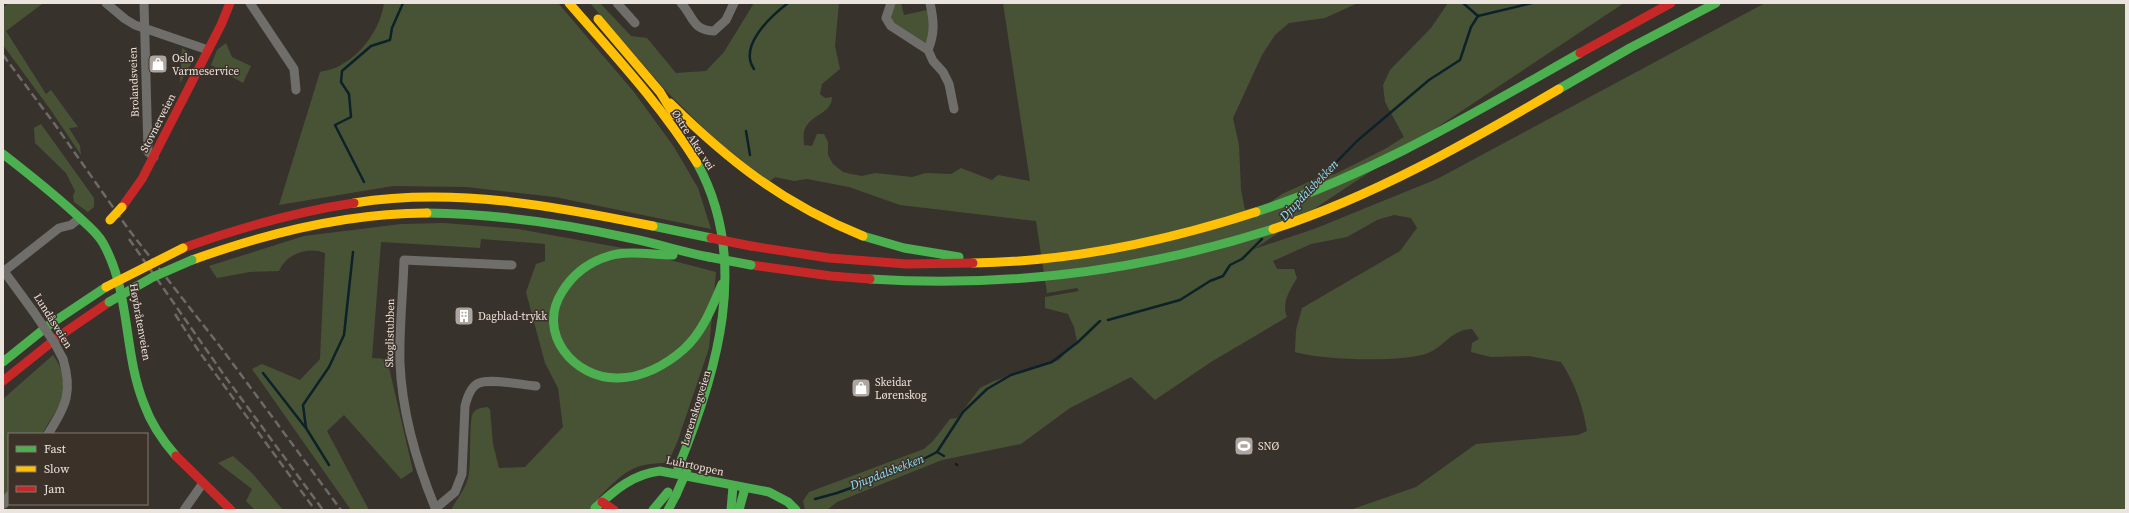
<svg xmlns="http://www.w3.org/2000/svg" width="2129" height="513" font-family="'Source Serif 4',serif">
<rect width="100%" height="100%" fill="#38322d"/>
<!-- green -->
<g fill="#485336">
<path d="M9,3L42,4L6,31L46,94L51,90L78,127L69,128L80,146L81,155L50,109L3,45V7Z"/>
<path d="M384,3H558L634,92L674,147L698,188L711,229L555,197L466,187L393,186L279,205L320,72C327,70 335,69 341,65C363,53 381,27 384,3Z"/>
<path d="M590,3H600L631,36L647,38L676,73L706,71L724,52L754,3H839L835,46L840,69L822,84L820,94L825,98L832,97C832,115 808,114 804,132C803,136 804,141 804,145L812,146L817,134H824L828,142V155L833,164L843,172L851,174L862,176L875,173L912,177L926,173L951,174L961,168L992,180L998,175L1030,181L1003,3H1358L1325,18L1289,23L1275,35L1262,55L1233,118L1239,145L1241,190L1245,210L1268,204L1282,194L1315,179L1335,174L1385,149L1404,137L1385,102L1383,85L1390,70L1431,28L1448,3H1624L1254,249L1314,229L1437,179L1765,3H2126V510H1350L1416,487L1476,444L1578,435L1587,431C1583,406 1575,383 1561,362L1529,356L1491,357L1471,352L1472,343L1479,339L1472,329C1452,329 1444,347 1428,353C1403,363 1321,360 1295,352L1296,330L1302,308L1400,251L1417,228L1411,218L1394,215L1377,220L1347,237L1311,244L1273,261L1277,269H1294L1297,278C1290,290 1281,303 1287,317L1211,362L1155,400L1131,377L1070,408L1021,444L942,460L837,502L827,510H805L803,501L809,492L924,449L933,441L950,419L957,418L980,388L994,381L1059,360L1077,341L1074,327L1068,314L1045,308V297L1079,291L1077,288L1047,293L1036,221L900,205L849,187L807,179L794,181L775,177L769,182L715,139L667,92Z"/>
<path d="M895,3H901L904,15L927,10L931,24L927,45L910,35L891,20L890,12Z"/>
<path d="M226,43L232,57L251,66L243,83L211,65L217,50Z"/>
<path d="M182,48L188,52L191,64L180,83Z"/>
<path d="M41,124L94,198V207L88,212L74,202L73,196L75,191L66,173L35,143L34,128Z"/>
<path d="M444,223L518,229L628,249L716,272L709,348L678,440L668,463C631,463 625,472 599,497L603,510H451C457,499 467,487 469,474C471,463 469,418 473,413C477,408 481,408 487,407L490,409L493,444L499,468L525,467L563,427L558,388L545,363L526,292L536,264L545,261V244L481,239L480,248L381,242L372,358L387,359L413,471L401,479L344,415L327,431L369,510H351L252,369L262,364L300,380L320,359L325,253C308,246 286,254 279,271L250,272L217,278L209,266L304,236L401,224Z"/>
<path d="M53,355C77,389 60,403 42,434H9V491L3,501V399Z"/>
<path d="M233,456L253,474L283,510H255L246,501L252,489L218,463Z"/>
</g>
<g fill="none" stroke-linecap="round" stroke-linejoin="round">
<!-- stream -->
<g stroke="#0c2228" stroke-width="2.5">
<path d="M1463,3L1478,16"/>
<path d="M1478,16L1532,3"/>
<path d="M754,69C738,46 771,16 788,3"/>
<path d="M746,131L750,155"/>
<path d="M364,182L335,125L351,117L349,94L341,82L342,71L371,46L390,40L392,28L403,3"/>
<path d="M1317,182L1357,141L1429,80L1460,60L1471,27L1478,16"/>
<path d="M1282,218L1293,207"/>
<path d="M1108,320L1180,300L1210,281L1223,276L1230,265L1242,259L1262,239"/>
<path d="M263,373L305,427"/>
<path d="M937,452L944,456"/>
<path d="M956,464L957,465"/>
<path d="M329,465L306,428L303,405L329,367L344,335L353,252"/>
<path d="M815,499L837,493L906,468L937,452L963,412L987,389L1011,375L1052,362L1078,342L1100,321"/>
</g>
<!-- street -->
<g stroke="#6f6e6b" stroke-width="9">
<path d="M106,3L125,19L135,25L208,50"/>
<path d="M144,3L148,152L154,157"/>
<path d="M250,3L294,69L296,90"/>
<path d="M617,3L635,23"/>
<path d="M681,3C694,17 692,30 714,31L726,20L734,3"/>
<path d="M891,3L886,18L891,26L928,50L933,61L943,72L949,84L954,109"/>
<path d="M928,50C935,33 934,21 930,3"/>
<path d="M3,270L33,311"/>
<path d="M3,272L59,228L71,225L80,218"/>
<path d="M48,434C66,406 73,392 63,359"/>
<path d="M4,504L9,496"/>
<path d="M436,508L455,492L462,474L465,406C467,398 471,386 479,383C491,378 522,385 536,386"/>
<path d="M184,510L203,483"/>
<path d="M436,510C417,464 402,413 400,363C399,329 403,294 404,260L512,265"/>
</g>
<!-- fast -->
<g stroke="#4caf50" stroke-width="9">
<path d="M1559,89L1630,48L1716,3"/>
<path d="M3,154C30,175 57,196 82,220C90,227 98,234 103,243C131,293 123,352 144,404C151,424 162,440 176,456"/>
<path d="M1256,212C1375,173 1472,114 1580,53"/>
<path d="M427,213C495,214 562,223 629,238C656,243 682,252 709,257"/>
<path d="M653,226L711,238"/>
<path d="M863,236L904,248L959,257"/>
<path d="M673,255C652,255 630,250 609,256C589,262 573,274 562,292C536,333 574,379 618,378C642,378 666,365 684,349C703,332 712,307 722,284"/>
<path d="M870,279C1008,288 1142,271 1273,229"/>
<path d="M3,362L49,325L106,287"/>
<path d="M678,468C717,373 751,260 697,163"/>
<path d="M595,508C615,490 633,474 660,471L769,492L788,502L796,510"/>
<path d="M653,510L668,492"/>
<path d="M668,510L676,495"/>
<path d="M731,510L733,486"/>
<path d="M739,510L745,488"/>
</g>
<!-- slow -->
<g stroke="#ffc107" stroke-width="9">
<path d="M569,3C614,55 661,105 697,163"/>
<path d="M598,19L660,92L674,115"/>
<path d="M670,103C730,162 784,204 863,236"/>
<path d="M354,203C454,187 555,206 653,226"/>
<path d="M1273,229C1374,196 1467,143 1559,89"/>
<path d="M192,260C267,233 346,213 427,213"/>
<path d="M973,263C1068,262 1166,241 1256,212"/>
</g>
<!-- jam -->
<g stroke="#c62828" stroke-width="9">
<path d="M1580,53L1671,3"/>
<path d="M122,207L142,179L221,25L230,3"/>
<path d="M751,246L829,258L907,264L973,263"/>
<path d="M183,248C239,228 295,212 354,203"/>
<path d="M751,265L831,276L870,279"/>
<path d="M3,381L58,337L109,302"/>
<path d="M176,456L231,510"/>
<path d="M602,502L614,510"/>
</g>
<!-- rail -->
<g stroke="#6d6967" stroke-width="2.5" stroke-dasharray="8 4" stroke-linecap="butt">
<path d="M3,55L56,126L129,230L222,349L341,510"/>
<path d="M129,239L224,375L323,510"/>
<path d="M175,314L198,350L315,510"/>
</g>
<!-- street-bridge -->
<path stroke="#6f6e6b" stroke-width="9" d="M33,311L54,342L63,359"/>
<!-- fast-bridge -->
<g stroke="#4caf50" stroke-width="9">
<path d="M709,257L751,265"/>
<path d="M109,302L153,277L192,260"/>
<path d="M676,495L687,470"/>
</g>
<!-- slow-bridge -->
<g stroke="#ffc107" stroke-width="9">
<path d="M110,220L122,207"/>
<path d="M106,287L183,248"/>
</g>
<!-- jam-bridge -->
<path stroke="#c62828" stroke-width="9" d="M711,238L751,246"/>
</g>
<!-- icons -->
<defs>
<g id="shop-square" transform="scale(1)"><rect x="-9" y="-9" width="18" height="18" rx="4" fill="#aca5a0" stroke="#3c3129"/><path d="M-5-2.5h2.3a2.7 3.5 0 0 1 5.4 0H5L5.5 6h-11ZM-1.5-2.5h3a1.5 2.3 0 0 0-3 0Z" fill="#fff"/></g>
<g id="building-square" transform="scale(1)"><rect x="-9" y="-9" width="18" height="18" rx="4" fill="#aca5a0" stroke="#3c3129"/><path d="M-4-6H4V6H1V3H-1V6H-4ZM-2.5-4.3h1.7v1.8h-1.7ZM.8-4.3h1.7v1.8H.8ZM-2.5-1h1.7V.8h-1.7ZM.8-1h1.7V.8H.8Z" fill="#fff"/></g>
<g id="stadium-square" transform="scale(1)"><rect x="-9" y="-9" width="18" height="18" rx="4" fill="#aca5a0" stroke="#3c3129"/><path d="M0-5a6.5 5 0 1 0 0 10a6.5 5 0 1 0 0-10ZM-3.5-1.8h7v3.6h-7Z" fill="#fff"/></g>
</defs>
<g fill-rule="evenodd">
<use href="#shop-square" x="158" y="64"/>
<use href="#building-square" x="464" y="316"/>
<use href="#shop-square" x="861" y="388"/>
<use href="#stadium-square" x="1244" y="446"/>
</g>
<g text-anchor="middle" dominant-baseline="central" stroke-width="3" stroke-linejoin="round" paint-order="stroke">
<!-- poi labels -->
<g font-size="11" fill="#eae3de" stroke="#3c3129" text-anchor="start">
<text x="172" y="58">Oslo<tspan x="172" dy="13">Varmeservice</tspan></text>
<text x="478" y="316">Dagblad-trykk</text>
<text x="875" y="382">Skeidar<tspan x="875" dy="13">Lørenskog</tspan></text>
<text x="1258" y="446">SNØ</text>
</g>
<!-- street labels -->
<g font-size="11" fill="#eae3de" stroke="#3c3129">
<text transform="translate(134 82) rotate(-92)">Brolandsveien</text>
<text transform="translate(158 123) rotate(-63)">Stovnerveien</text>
<text transform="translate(693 140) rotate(57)">Østre Aker vei</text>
<text transform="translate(53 321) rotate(58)">Lundåsveien</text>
<text transform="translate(140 322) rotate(80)">Høybråtenveien</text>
<text transform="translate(390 333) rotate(-89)">Skoglistubben</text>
<text transform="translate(696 408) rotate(-73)">Lørenskogveien</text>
<text transform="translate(695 466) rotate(12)">Luhrtoppen</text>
</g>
<!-- water labels -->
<g font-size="12" font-style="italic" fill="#8ee3fb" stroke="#3c3129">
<text transform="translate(1309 190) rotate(-46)">Djupdalsbekken</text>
<text transform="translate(887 472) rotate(-21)">Djupdalsbekken</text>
</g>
</g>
<!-- border -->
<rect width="2129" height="513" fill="none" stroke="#eae3de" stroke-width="8"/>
<!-- legend -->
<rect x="8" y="433" width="140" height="72" fill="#3c3129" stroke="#827871"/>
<rect x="16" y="446" width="20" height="6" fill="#4caf50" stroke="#827871"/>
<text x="44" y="453" font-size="12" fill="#eae3de">Fast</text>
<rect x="16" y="466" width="20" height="6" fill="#ffc107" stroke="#827871"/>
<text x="44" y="473" font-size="12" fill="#eae3de">Slow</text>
<rect x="16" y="486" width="20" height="6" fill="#c62828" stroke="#827871"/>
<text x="44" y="493" font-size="12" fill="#eae3de">Jam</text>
</svg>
